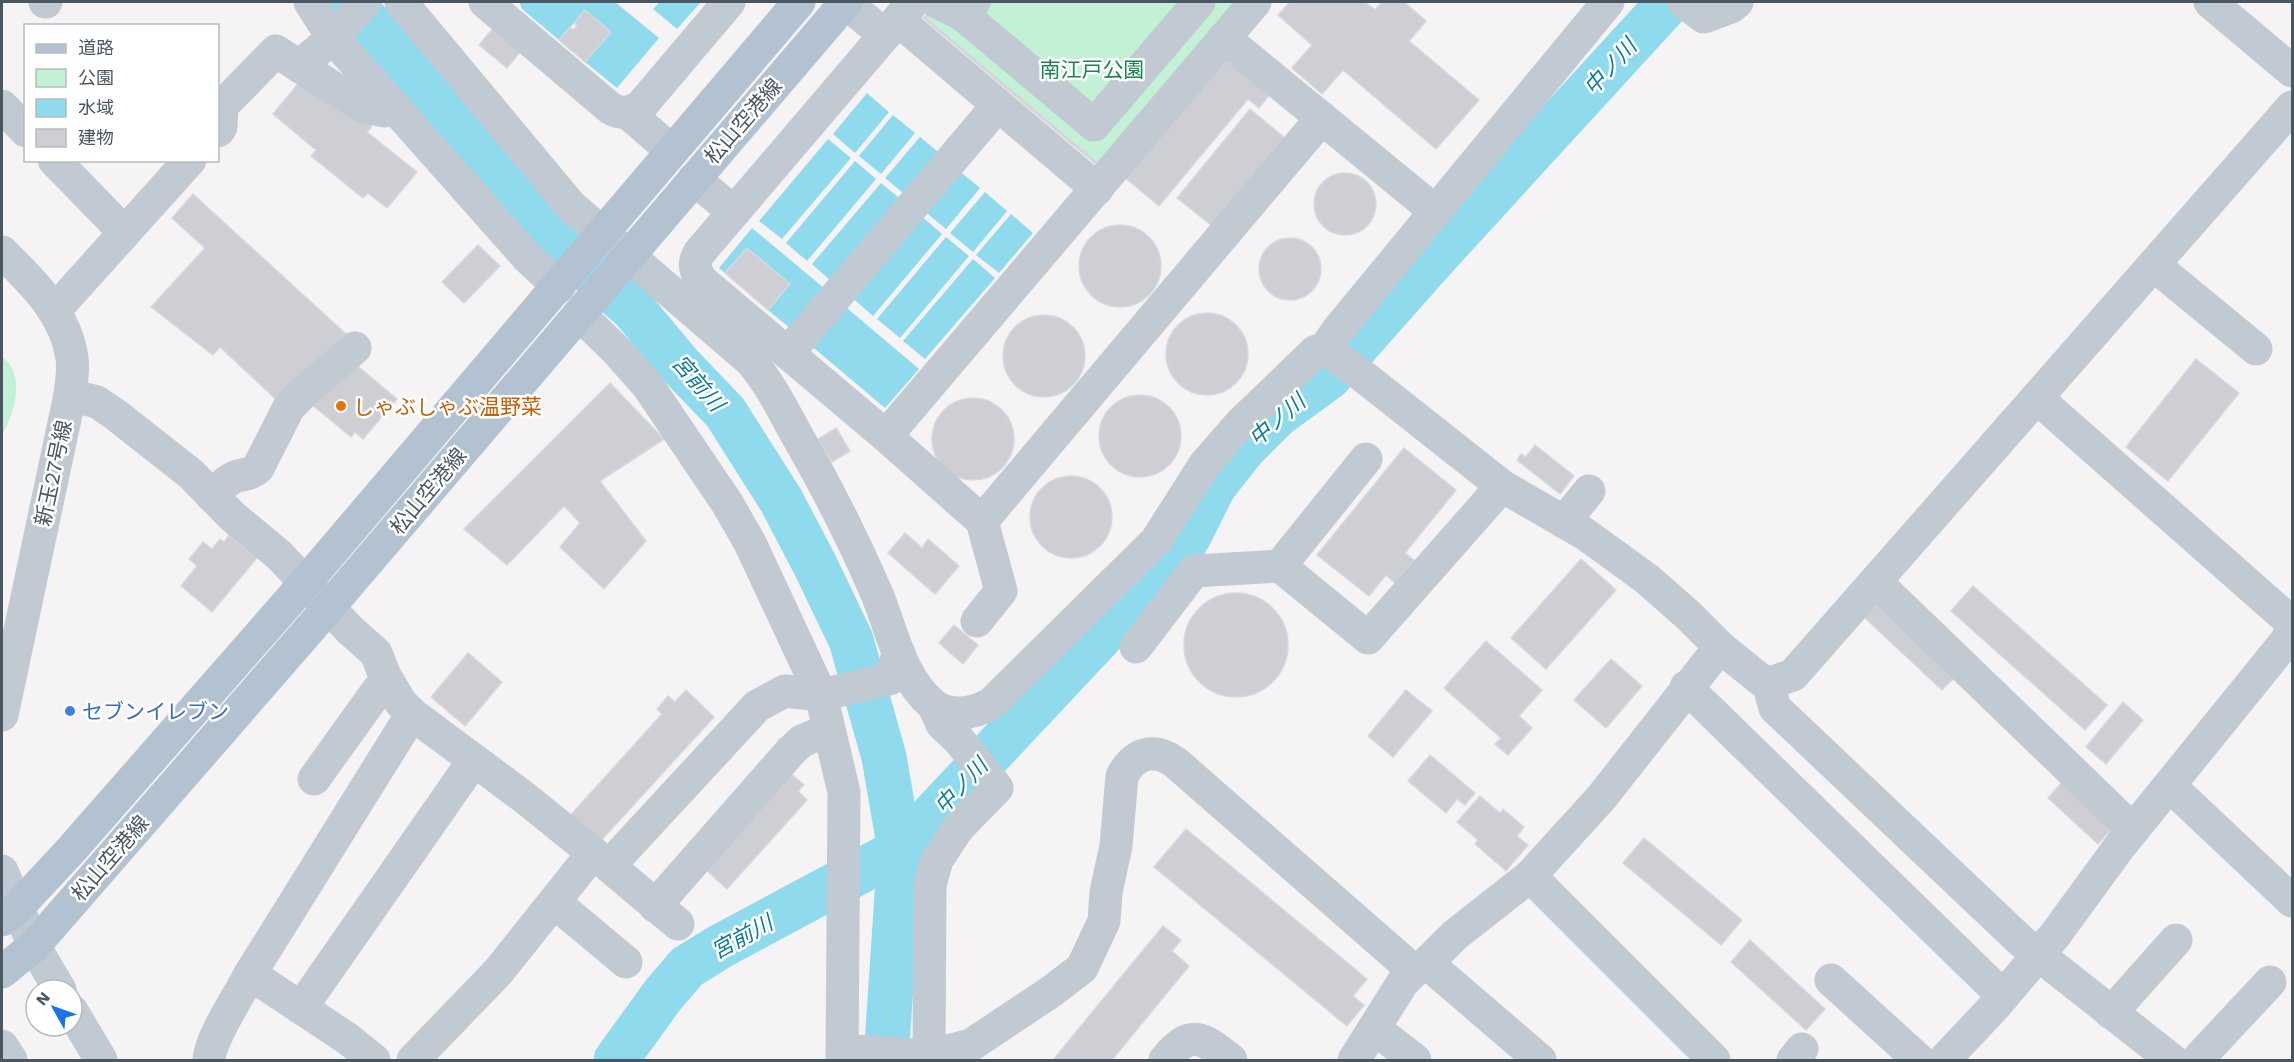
<svg xmlns="http://www.w3.org/2000/svg" width="2294" height="1062" font-family="'Work Sans','Noto Sans JP',sans-serif">
<rect width="100%" height="100%" fill="#f5f3f3"/>
<!-- green -->
<g fill="#c3f1d5">
<path d="M940,2H1236L1099,164L926,18Z"/>
<path d="M2,357C26,373 15,413 2,435Z"/>
</g>
<!-- water -->
<g fill="#90daee">
<path d="M519,2H615L659,38L617,88L585,62L610,31L585,10L559,40L522,9Z"/>
<path d="M660,2H701L677,29L653,9Z"/>
<path d="M867,93L889,112L855,153L833,134Z"/>
<path d="M893,115L915,133L881,174L859,156Z"/>
<path d="M920,137L943,156L908,197L885,178Z"/>
<path d="M828,139L851,158L782,239L759,221Z"/>
<path d="M855,161L876,179L807,261L786,243Z"/>
<path d="M957,169L980,188L946,229L923,210Z"/>
<path d="M881,183L904,202L834,284L812,264Z"/>
<path d="M985,192L1007,211L973,252L950,233Z"/>
<path d="M919,214L942,234L873,316L850,296Z"/>
<path d="M1011,214L1033,233L999,273L976,255Z"/>
<path d="M752,228L830,293L796,333L768,310L790,284L747,248L725,273L719,268Z"/>
<path d="M946,237L969,256L900,338L877,319Z"/>
<path d="M973,259L995,278L925,359L903,341Z"/>
<path d="M841,303L919,369L885,408L808,343Z"/>
</g>
<g fill="none" stroke-linecap="round" stroke-linejoin="round">
<!-- river -->
<g stroke="#90daee" stroke-width="45">
<path d="M351,2L550,237L633,309L679,364L725,412L781,500L815,565L851,640L884,757L900,850L886,1060"/>
<path d="M616,1060L663,995L687,967L721,946L900,850L1175,557L1189,536L1214,486L1244,448L1277,415L1329,377L1429,264L1669,2"/>
</g>
</g>
<!-- building -->
<g fill="#cdcfd5" stroke="#d7d9de" stroke-width="1.5">
<path d="M938,2H940L926,18L1099,164V167L923,18Z"/>
<path d="M1290,2H1365L1375,10L1382,2H1404L1426,21L1409,41L1479,100L1436,149L1343,70L1322,94L1292,68L1312,45L1278,15Z"/>
<path d="M585,10L611,32L585,62L559,40L570,27L573,30L577,26L574,23Z"/>
<path d="M497,24L524,47L507,68L479,45Z"/>
<path d="M1226,56L1271,93L1259,108L1248,99L1159,206L1124,177Z"/>
<path d="M307,73L372,126L367,132L417,172L387,208L368,193L363,198L311,156L316,150L273,114Z"/>
<path d="M1250,109L1285,138L1212,226L1177,198Z"/>
<circle cx="1345" cy="204" r="31"/>
<path d="M193,194L346,334L281,404L220,347L213,355L151,307L205,248L172,218Z"/>
<circle cx="1120" cy="266" r="41"/>
<circle cx="1290" cy="269" r="31"/>
<path d="M478,245L500,266L464,303L442,282Z"/>
<path d="M747,248L790,284L768,310L725,273Z"/>
<circle cx="1207" cy="354" r="41"/>
<circle cx="1044" cy="356" r="41"/>
<path d="M348,358L397,399L363,439L355,432L351,437L310,403Z"/>
<path d="M2196,359L2239,393L2168,481L2126,447Z"/>
<path d="M610,383L664,439L600,481L646,541L604,589L560,547L580,523L564,506L507,565L464,529Z"/>
<circle cx="1140" cy="436" r="41"/>
<circle cx="973" cy="439" r="41"/>
<path d="M836,428L850,451L832,462L818,439Z"/>
<path d="M1535,445L1574,476L1560,494L1517,460L1521,454L1526,457Z"/>
<path d="M1404,448L1456,490L1405,553L1414,560L1395,583L1386,575L1369,596L1317,555Z"/>
<circle cx="1071" cy="517" r="41"/>
<path d="M905,533L922,548L928,539L959,566L935,594L888,553Z"/>
<path d="M229,535L257,558L212,612L181,586L197,566L189,559L203,542L212,549L220,539L224,542Z"/>
<path d="M1581,559L1616,590L1546,669L1511,638Z"/>
<path d="M1973,586L2107,705L2085,730L1951,611Z"/>
<circle cx="1236" cy="645" r="52"/>
<path d="M1881,599L1960,672L1942,690L1864,617Z"/>
<path d="M954,625L978,645L963,664L939,643Z"/>
<path d="M1486,641L1542,690L1519,716L1532,728L1508,755L1495,744L1501,738L1444,688Z"/>
<path d="M468,653L502,682L465,726L431,697Z"/>
<path d="M1611,659L1642,686L1606,728L1574,700Z"/>
<path d="M686,690L714,717L597,845L568,818L662,714L657,709L668,696L675,702Z"/>
<path d="M1406,690L1432,711L1393,757L1368,736Z"/>
<path d="M2123,702L2143,720L2106,764L2086,747Z"/>
<path d="M1430,755L1475,793L1465,805L1457,799L1446,813L1408,781Z"/>
<path d="M789,772L804,785L798,791L807,800L727,889L704,868Z"/>
<path d="M2066,778L2116,824L2098,844L2048,798Z"/>
<path d="M1480,796L1500,813L1503,809L1524,827L1517,836L1528,845L1506,871L1475,844L1478,840L1457,822Z"/>
<path d="M1186,829L1367,979L1353,996L1364,1005L1347,1026L1154,867Z"/>
<path d="M1644,838L1742,920L1721,945L1623,863Z"/>
<path d="M1163,926L1181,940L1172,951L1189,966L1112,1060H1053Z"/>
<path d="M1750,940L1825,1009L1806,1030L1731,962Z"/>
</g>
<g fill="none" stroke-linecap="round" stroke-linejoin="round">
<!-- minor -->
<g stroke="#c1cad2" stroke-width="33">
<path d="M45,2H46"/>
<path d="M310,2L333,38L528,258L559,287"/>
<path d="M401,2L571,206L751,361C771,385 784,412 799,439C828,489 854,541 877,594C892,631 900,676 932,704C949,718 974,714 992,703L1156,541L1205,464L1240,424L1316,351L1325,349L1359,373L1502,486L1585,534L1647,579L1688,615L1720,647L1761,680L1770,683L1793,675L2292,107"/>
<path d="M485,2L610,108C621,115 630,113 641,106L729,2"/>
<path d="M845,2L869,22L867,20"/>
<path d="M913,2L699,253C693,263 695,272 702,281L886,436L1255,2"/>
<path d="M937,2L963,15"/>
<path d="M974,2L963,15L1094,125L1199,2"/>
<path d="M1684,2L1704,17L1731,7L1737,2"/>
<path d="M2210,2L2292,71"/>
<path d="M898,20L1097,189"/>
<path d="M1224,38L1435,211"/>
<path d="M299,66L362,106L384,111L395,107"/>
<path d="M2,106L26,131"/>
<path d="M628,113L672,151"/>
<path d="M218,131L221,127L222,106L276,51L299,66L333,38L365,2"/>
<path d="M54,160L124,232"/>
<path d="M694,179L734,212"/>
<path d="M2,252C32,282 66,313 72,358C74,370 71,383 70,395L2,715"/>
<path d="M2155,266L2256,349"/>
<path d="M55,310L190,160"/>
<path d="M579,314L617,351L648,386L727,503L750,543L821,695L844,792L842,1060"/>
<path d="M1325,349L1337,331L1608,2"/>
<path d="M788,353L998,105"/>
<path d="M70,395L97,402L116,415L191,474L232,516L279,555L350,630L376,653L385,676L401,703L412,714L525,798L593,853"/>
<path d="M2037,398L2292,623"/>
<path d="M886,436L982,521L1001,591L977,621"/>
<path d="M211,495C218,489 226,481 235,477C245,473 249,476 258,468L289,407L303,393L355,348"/>
<path d="M982,521L1322,118"/>
<path d="M1564,522L1589,491"/>
<path d="M1280,566L1366,459"/>
<path d="M1876,582L2133,830"/>
<path d="M1136,647L1194,571L1280,566L1368,638L1502,486"/>
<path d="M1770,683L1771,694L1775,708L2021,941L2172,1060"/>
<path d="M1686,687L2003,996"/>
<path d="M314,779L378,690L388,682"/>
<path d="M2170,786L2292,901"/>
<path d="M609,866L678,924"/>
<path d="M2,871L34,946L60,990"/>
<path d="M1530,876L1714,1060"/>
<path d="M554,902L626,962"/>
<path d="M655,906L791,751L802,741L828,730"/>
<path d="M1427,963L1540,1060"/>
<path d="M1831,980L1919,1060"/>
<path d="M301,1008L474,760"/>
<path d="M72,1011L101,1060"/>
<path d="M2111,1013L2176,940"/>
<path d="M1375,1029L1415,1060"/>
<path d="M2,1046L11,1060"/>
<path d="M843,1053L855,1051L929,1056L971,1045L1052,991L1082,968L1104,921L1106,892L1116,846L1122,776C1135,752 1155,747 1176,763L1414,971"/>
<path d="M209,1060C210,1038 239,996 250,974"/>
<path d="M374,1060L348,1039L250,974L412,714"/>
<path d="M413,1060L498,972L593,853L609,866L757,706L785,691L821,695L889,679L899,653"/>
<path d="M929,1060L930,885L937,860L958,828L997,788L959,740L942,724L934,706"/>
<path d="M1165,1060C1191,1028 1202,1037 1231,1060"/>
<path d="M1354,1060L1403,982L1414,971L1427,963L1455,935L1530,876L1601,798L1720,647"/>
<path d="M1793,1060L1802,1049"/>
<path d="M1944,1060L1994,1007L2055,935L2120,846L2287,640L2292,627"/>
<path d="M2197,1060L2270,982"/>
</g>
<!-- major -->
<g stroke="#b3c2d1" stroke-width="33">
<path d="M2,920L17,908L71,850L305,583L799,2"/>
<path d="M2,972L34,946L329,607L846,2"/>
</g>
</g>
<!-- markers -->
<circle fill="#e8710a" stroke="#fff" stroke-width="2" cx="341" cy="406" r="6"/>
<circle fill="#3f7fe0" stroke="#fff" stroke-width="2" cx="70" cy="711" r="6"/>
<g text-anchor="middle" dominant-baseline="central" stroke-width="5" stroke-linejoin="round" paint-order="stroke">
<!-- park labels -->
<g font-size="21" fill="#17864f" stroke="#fff">
<text x="1092" y="69">南江戸公園</text>
</g>
<!-- street labels -->
<g font-size="21" fill="#4a5661" stroke="#fff">
<text transform="translate(743 121) rotate(-49)">松山空港線</text>
<text transform="translate(53 473) rotate(-78)">新玉27号線</text>
<text transform="translate(428 491) rotate(-50)">松山空港線</text>
<text transform="translate(110 858) rotate(-49)">松山空港線</text>
</g>
<!-- food labels -->
<g font-size="21" fill="#c56008" stroke="#fff" text-anchor="start">
<text x="353" y="406">しゃぶしゃぶ温野菜</text>
</g>
<!-- shop labels -->
<g font-size="21" fill="#366cbe" stroke="#fff" text-anchor="start">
<text x="82" y="711">セブンイレブン</text>
</g>
<!-- water labels -->
<g font-size="22" font-style="italic" fill="#0c7c9b" stroke="#fff">
<text transform="translate(1610 67) rotate(-48)">中ノ川</text>
<text transform="translate(698 383) rotate(49)">宮前川</text>
<text transform="translate(1277 420) rotate(-41)">中ノ川</text>
<text transform="translate(961 786) rotate(-47)">中ノ川</text>
<text transform="translate(742 937) rotate(-29)">宮前川</text>
</g>
</g>
<!-- border -->
<rect width="2294" height="1062" fill="none" stroke="#4a5661" stroke-width="6"/>
<!-- legend -->
<rect x="24" y="24" width="195" height="138" fill="#ffffff" stroke="#b7bbc0" stroke-width="1.5"/>
<rect x="36" y="44" width="30" height="9" fill="#b3c2d1" stroke="#b7bbc0" stroke-width="1.5"/>
<text x="78" y="54" font-size="18" fill="#4a5661">道路</text>
<rect x="36" y="69" width="30" height="18" fill="#c3f1d5" stroke="#b7bbc0" stroke-width="1.5"/>
<text x="78" y="84" font-size="18" fill="#4a5661">公園</text>
<rect x="36" y="99" width="30" height="18" fill="#90daee" stroke="#b7bbc0" stroke-width="1.5"/>
<text x="78" y="114" font-size="18" fill="#4a5661">水域</text>
<rect x="36" y="129" width="30" height="18" fill="#cdcfd5" stroke="#b7bbc0" stroke-width="1.5"/>
<text x="78" y="144" font-size="18" fill="#4a5661">建物</text>
<!-- north arrow -->
<g transform="translate(54 1008) rotate(310)"><circle r="28" fill="#ffffff" stroke="#b7bbc0" stroke-width="1.5"/>
<path d="M0-4.5L10 22L0 15L-10 22Z" fill="#1a73e8"/>
<text y="-9" font-size="16" font-weight="bold" text-anchor="middle" fill="#4a5661">N</text>
</g>
</svg>
